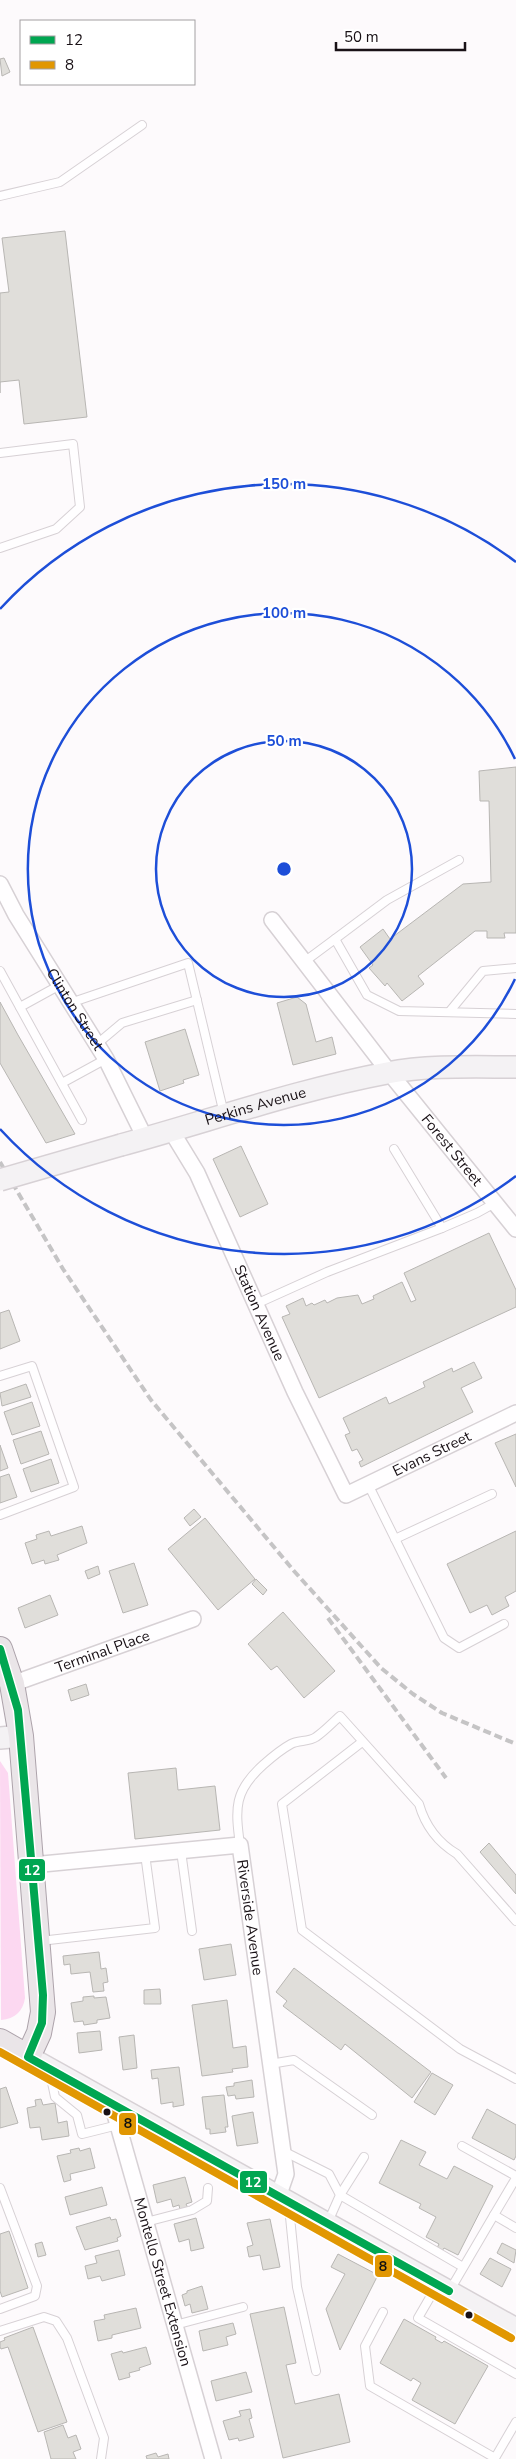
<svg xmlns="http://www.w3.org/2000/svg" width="516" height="2459" viewBox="0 0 516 2459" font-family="'Nunito Sans',sans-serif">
	<rect width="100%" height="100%" fill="#fdfafc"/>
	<path fill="#fcd8f1" d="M0,1761L8,1773L25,1998C23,2011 15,2019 1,2020Z"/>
	<g fill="#e0deda" stroke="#b8b6b3">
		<polygon points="4,58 10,72 2,76 0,59"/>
		<polygon points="65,231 87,417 24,424 19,380 0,382 0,393 0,293 9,292 2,238"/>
		<polygon points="516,767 516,933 504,933 505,938 487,938 487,931 475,931 418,976 424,984 402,1001 387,983 385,986 369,968 373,965 360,947 383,929 390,939 463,884 491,882 489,801 480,801 479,771"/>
		<polygon points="297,997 306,1004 316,1042 332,1037 336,1054 293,1065 277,1003"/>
		<polygon points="0,1002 18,1035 75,1134 46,1143 0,1063"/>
		<polygon points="185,1029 199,1075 183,1080 184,1083 160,1091 145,1042"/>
		<polygon points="241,1146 268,1204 240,1217 213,1159"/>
		<polygon points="489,1233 516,1290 516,1307 319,1398 282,1317 290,1314 286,1306 303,1298 306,1306 312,1303 314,1305 325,1300 327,1303 337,1298 358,1295 362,1304 374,1299 373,1296 402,1282 411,1302 416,1300 404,1273"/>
		<polygon points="9,1310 20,1341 0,1349 0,1313"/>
		<polygon points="474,1362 482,1378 461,1388 473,1412 361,1467 359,1462 363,1460 357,1449 352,1451 345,1435 350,1433 343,1418 386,1397 389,1404 425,1387 423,1382 452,1368 453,1372"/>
		<polygon points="26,1384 31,1397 2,1406 0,1393"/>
		<polygon points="32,1402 40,1426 12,1435 4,1412"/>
		<polygon points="41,1431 49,1454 21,1464 13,1440"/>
		<polygon points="516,1434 516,1487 495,1443"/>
		<polygon points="0,1445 8,1468 0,1471"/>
		<polygon points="51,1459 59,1483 31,1492 23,1469"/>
		<polygon points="9,1474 17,1497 0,1503 0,1477"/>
		<polygon points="194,1509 201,1517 190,1526 184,1518"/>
		<polygon points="205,1518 255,1579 218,1610 168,1549"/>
		<polygon points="82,1526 87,1543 57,1555 59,1560 45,1564 44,1560 32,1564 25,1543 37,1539 36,1535 49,1531 51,1536"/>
		<polygon points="516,1531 516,1591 505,1597 509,1606 492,1615 487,1605 470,1613 447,1564"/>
		<polygon points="134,1563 148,1605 123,1613 109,1571"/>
		<polygon points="98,1566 100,1574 88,1579 85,1571"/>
		<polygon points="256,1579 267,1590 263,1595 252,1584"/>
		<polygon points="50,1595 58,1615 25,1628 18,1608"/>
		<polygon points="283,1612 335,1671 304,1698 277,1666 271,1670 248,1644"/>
		<polygon points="86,1684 89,1695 71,1701 68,1690"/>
		<polygon points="176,1768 178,1790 215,1786 220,1830 135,1839 128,1773"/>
		<polygon points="489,1843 516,1875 516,1894 480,1852"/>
		<polygon points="231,1944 236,1975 204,1980 199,1949"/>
		<polygon points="99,1952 101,1969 106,1968 108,1982 103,1983 104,1991 93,1992 90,1972 71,1974 70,1964 64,1965 63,1956"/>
		<polygon points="294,1968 431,2072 412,2098 345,2044 341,2050 283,2006 287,2001 276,1992"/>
		<polygon points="160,1989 161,2004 144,2004 144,1990"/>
		<polygon points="94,1996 94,1998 106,1997 110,2018 97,2020 97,2023 84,2025 83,2021 74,2022 71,2003 83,2001 83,1997"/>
		<polygon points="227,2000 233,2048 246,2046 248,2067 232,2069 233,2072 202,2076 192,2005"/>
		<polygon points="100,2031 102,2050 79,2053 77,2033"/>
		<polygon points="134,2035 137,2068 123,2070 119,2037"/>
		<polygon points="179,2067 184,2105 173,2107 173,2102 161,2104 158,2078 152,2079 151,2070"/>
		<polygon points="432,2073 453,2085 435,2115 414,2102"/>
		<polygon points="252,2080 254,2097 236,2099 235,2095 228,2096 226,2087 234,2086 234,2083"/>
		<polygon points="6,2087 18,2123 0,2128 0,2089"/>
		<polygon points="224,2095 228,2127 225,2127 226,2132 210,2134 210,2129 206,2129 202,2097"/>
		<polygon points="41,2099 43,2105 55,2103 58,2123 67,2121 69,2136 42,2140 40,2127 30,2128 27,2108 36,2106 35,2100"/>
		<polygon points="487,2109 516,2125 516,2156 514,2160 472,2138"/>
		<polygon points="253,2112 258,2143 237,2146 232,2116"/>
		<polygon points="401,2140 426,2152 419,2165 447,2179 454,2166 493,2186 458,2255 444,2248 442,2251 437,2248 439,2244 426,2237 436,2217 419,2208 421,2204 379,2183"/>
		<polygon points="79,2148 80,2151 90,2148 95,2168 70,2174 71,2180 64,2182 57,2156 71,2153 70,2150"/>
		<polygon points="185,2177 192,2202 186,2204 188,2208 180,2210 179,2205 173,2207 171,2199 157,2203 153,2185"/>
		<polygon points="102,2187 107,2205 70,2215 65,2197"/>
		<polygon points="110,2217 111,2220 116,2219 121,2236 117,2238 118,2241 85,2250 76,2227"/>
		<polygon points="196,2218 204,2248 191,2251 189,2239 179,2242 174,2224"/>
		<polygon points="270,2219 280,2267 263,2270 260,2255 249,2257 247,2247 253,2245 247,2223"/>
		<polygon points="9,2231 28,2288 2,2297 0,2291 0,2234"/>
		<polygon points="42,2242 46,2255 38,2257 35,2244"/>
		<polygon points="502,2243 516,2250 514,2263 497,2253"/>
		<polygon points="119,2250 125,2275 102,2281 100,2276 88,2279 85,2266 97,2263 95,2256"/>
		<polygon points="338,2254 378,2275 340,2350 326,2309 345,2274 331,2267"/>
		<polygon points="490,2258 511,2269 502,2287 480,2274"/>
		<polygon points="202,2286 208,2309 192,2313 190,2304 185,2306 182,2295 187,2293 187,2291"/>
		<polygon points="284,2307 296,2363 286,2365 295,2404 339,2394 350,2442 283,2458 250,2314"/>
		<polygon points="136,2308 141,2328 112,2335 112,2338 98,2341 94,2321 105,2319 104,2315"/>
		<polygon points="404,2319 436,2337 435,2339 442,2343 444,2341 488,2366 455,2424 412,2400 421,2383 413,2378 411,2381 380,2363"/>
		<polygon points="233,2323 236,2334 226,2337 228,2345 203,2351 199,2331"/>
		<polygon points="33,2327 67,2422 38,2432 8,2347 1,2349 0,2347 0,2342 5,2340 4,2338"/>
		<polygon points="146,2347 151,2364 139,2368 140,2370 129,2373 130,2377 119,2380 111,2354 122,2351 123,2353"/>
		<polygon points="246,2372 252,2392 216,2401 211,2381"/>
		<polygon points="250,2409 252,2418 249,2419 254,2437 239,2441 238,2438 229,2440 223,2421 241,2416 239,2411"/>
		<polygon points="63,2425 68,2438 76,2435 81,2449 73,2452 76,2459 51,2459 44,2432"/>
		<polygon points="156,2453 158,2457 168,2454 169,2459 147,2459 146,2456"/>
	</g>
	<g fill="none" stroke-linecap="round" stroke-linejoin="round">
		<g stroke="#d7d1d5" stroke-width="10">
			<g id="lane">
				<polyline points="0,196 60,182 142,125"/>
				<polyline points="0,453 73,444 80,507 56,529 0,548"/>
				<polyline points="335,939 387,900 459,860"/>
				<polyline points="304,962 335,939 367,995 399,1011 516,1014"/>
				<polyline points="0,971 82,1120"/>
				<polyline points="70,1003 188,963 224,1114"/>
				<polyline points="20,1007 60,985"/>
				<polyline points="450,1011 483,971 516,968"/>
				<polyline points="97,1044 122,1023 197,1000"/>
				<polyline points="62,1083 106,1059"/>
				<polyline points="442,1228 477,1213 495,1203"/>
				<polyline points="256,1304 327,1272 442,1228 394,1149"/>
				<polyline points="0,1376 32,1366 74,1487 0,1515"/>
				<polyline points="368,1484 444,1638 459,1648 504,1624"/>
				<polyline points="395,1539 492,1494"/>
				<polyline points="362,1742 282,1804 302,1930 460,2049 516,2079"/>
				<path d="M240,1845C235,1808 234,1791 263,1765C272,1757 280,1750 291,1744C298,1740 309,1742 316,1737C325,1731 332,1723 340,1716L419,1804C425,1825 437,1842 457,1854L516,1921"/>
				<polyline points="181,1851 192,1931"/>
				<polyline points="40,1941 155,1928 145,1854"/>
				<polyline points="270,2064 294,2060 372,2115"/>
				<polyline points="50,2073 55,2097 77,2115 82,2134 118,2125"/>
				<polyline points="462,2146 516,2176"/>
				<polyline points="283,2151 329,2174 340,2195 328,2222"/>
				<polyline points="364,2157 340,2195 463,2267"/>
				<polyline points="0,2188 37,2286 35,2296 0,2309"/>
				<polyline points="289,2207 297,2287 316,2371"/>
				<polyline points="494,2215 516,2178"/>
				<polyline points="146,2222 192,2210 207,2201 208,2188"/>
				<polyline points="436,2287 418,2318 516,2374"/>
				<polyline points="450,2290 494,2215 516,2228"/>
				<polyline points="383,2312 365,2346 370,2386 495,2458 516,2422"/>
				<polyline points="175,2325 243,2307"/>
				<polyline points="0,2331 44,2317 56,2321 67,2338 104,2438 101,2459"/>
			</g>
		</g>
		<g stroke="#d7d1d5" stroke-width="18">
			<g id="street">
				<path id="s1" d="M0,884L16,915L106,1059L145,1138"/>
				<path id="s2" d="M272,920L389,1072L516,1229"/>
				<path id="s3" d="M172,1132L197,1173L295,1392L346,1495L516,1413"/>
				<path id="s4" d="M12,1684L193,1619"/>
				<path id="s5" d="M32,1865L240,1845L286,2174L278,2197"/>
				<path id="s6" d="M112,2104L213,2459"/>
			</g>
		</g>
		<g stroke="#d7d1d5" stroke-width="24">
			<g id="secondary">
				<path id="s7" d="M121,1145C209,1121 297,1090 387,1073C429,1065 474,1067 516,1067"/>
				<polyline points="0,1738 21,1736"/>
				<polyline points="28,2057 516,2329"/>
			</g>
		</g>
		<g stroke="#ada3ab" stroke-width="26">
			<polyline id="primary" points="0,1649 12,1684 21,1736 43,2012 39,2033 28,2057 0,2041"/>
		</g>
		<use href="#lane" stroke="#fffeff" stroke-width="8"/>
		<use href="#street" stroke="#fffeff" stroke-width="15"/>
		<use href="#secondary" stroke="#f4f2f4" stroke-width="21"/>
		<use href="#primary" stroke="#eae5e8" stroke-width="24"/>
		<g stroke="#c5c4c5" stroke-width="4" stroke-dasharray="8 4" stroke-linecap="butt">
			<polyline points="0,1162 63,1269 151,1400 294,1571 381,1668 413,1694 442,1713 516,1744"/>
			<polyline points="328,1618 446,1778"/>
		</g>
		<g stroke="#d7d1d5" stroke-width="24" stroke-linecap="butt">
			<polyline id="secondary-bridge" points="0,1180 121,1145"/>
		</g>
		<use href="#secondary-bridge" stroke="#f4f2f4" stroke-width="21"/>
		<g stroke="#fff" stroke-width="11">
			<polyline id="bus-1" points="0,1649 18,1710 43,1995 42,2023 28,2057 449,2291"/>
		</g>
		<g stroke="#fff" stroke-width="11">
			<polyline id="bus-2" points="0,2052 511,2338"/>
		</g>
		<use href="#bus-1" stroke="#00a651" stroke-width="8"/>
		<use href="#bus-2" stroke="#e19702" stroke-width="8"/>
	</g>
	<g fill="none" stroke="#1d4ed8" stroke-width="2.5">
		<circle cx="284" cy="869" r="128"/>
		<path d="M515 979A256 256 0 1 1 515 759"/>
		<path d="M516 1176A385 385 0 0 1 0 1129M0 609A385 385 0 0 1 516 562"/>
	</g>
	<g fill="#191116" stroke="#fff" stroke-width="2">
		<circle cx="107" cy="2112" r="4.5"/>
		<circle cx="469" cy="2315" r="4.5"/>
	</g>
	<g text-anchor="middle" stroke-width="4.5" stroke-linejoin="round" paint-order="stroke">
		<g font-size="15" fill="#191116" stroke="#fff">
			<text dy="5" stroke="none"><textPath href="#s1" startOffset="146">Clinton Street</textPath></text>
			<text dy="5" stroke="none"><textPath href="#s7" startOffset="140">Perkins Avenue</textPath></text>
			<text dy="5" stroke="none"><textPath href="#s2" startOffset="292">Forest Street</textPath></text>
			<text dy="5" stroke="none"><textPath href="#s3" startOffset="201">Station Avenue</textPath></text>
			<text dy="5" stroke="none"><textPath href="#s3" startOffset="498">Evans Street</textPath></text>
			<text dy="5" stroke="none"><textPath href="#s4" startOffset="96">Terminal Place</textPath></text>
			<text dy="5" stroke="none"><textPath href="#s5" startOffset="282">Riverside Avenue</textPath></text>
			<text dy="5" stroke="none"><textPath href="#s6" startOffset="185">Montello Street Extension</textPath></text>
		</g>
	</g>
	<circle cx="284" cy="869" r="8" fill="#1d4ed8" stroke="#fff" stroke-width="2.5"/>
	<g font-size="15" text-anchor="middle" font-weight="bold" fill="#1d4ed8" stroke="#fff" stroke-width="4.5" stroke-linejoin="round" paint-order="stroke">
		<text x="284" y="489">150 m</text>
		<text x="284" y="618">100 m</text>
		<text x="284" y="746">50 m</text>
	</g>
	<g stroke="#fff" stroke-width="2">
		<rect x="18" y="1858" width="28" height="24" rx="5" fill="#00a651"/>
		<rect x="118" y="2112" width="19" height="24" rx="5" fill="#e19702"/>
		<rect x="239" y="2170" width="29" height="24" rx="5" fill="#00a651"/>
		<rect x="374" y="2254" width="19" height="24" rx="5" fill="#e19702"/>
	</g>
	<g font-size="14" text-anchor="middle" font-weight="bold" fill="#fff">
		<text x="32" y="1875">12</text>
		<text x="253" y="2187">12</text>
	</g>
	<g font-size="14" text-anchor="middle" font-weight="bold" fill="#111">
		<text x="128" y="2128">8</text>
		<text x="383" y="2271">8</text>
	</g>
	<rect x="20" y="20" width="175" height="65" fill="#ffffff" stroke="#a3a0a2"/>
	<rect x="30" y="36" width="25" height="8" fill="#00a651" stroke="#a3a0a2"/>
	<text x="65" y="45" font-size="15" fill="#191116">12</text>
	<rect x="30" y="61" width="25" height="8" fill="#e19702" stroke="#a3a0a2"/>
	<text x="65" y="70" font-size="15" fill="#191116">8</text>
	<path d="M336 42v8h129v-8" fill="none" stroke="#191116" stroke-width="2.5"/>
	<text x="344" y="42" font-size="15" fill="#191116" stroke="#ffffff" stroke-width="4" paint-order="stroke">50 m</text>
</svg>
